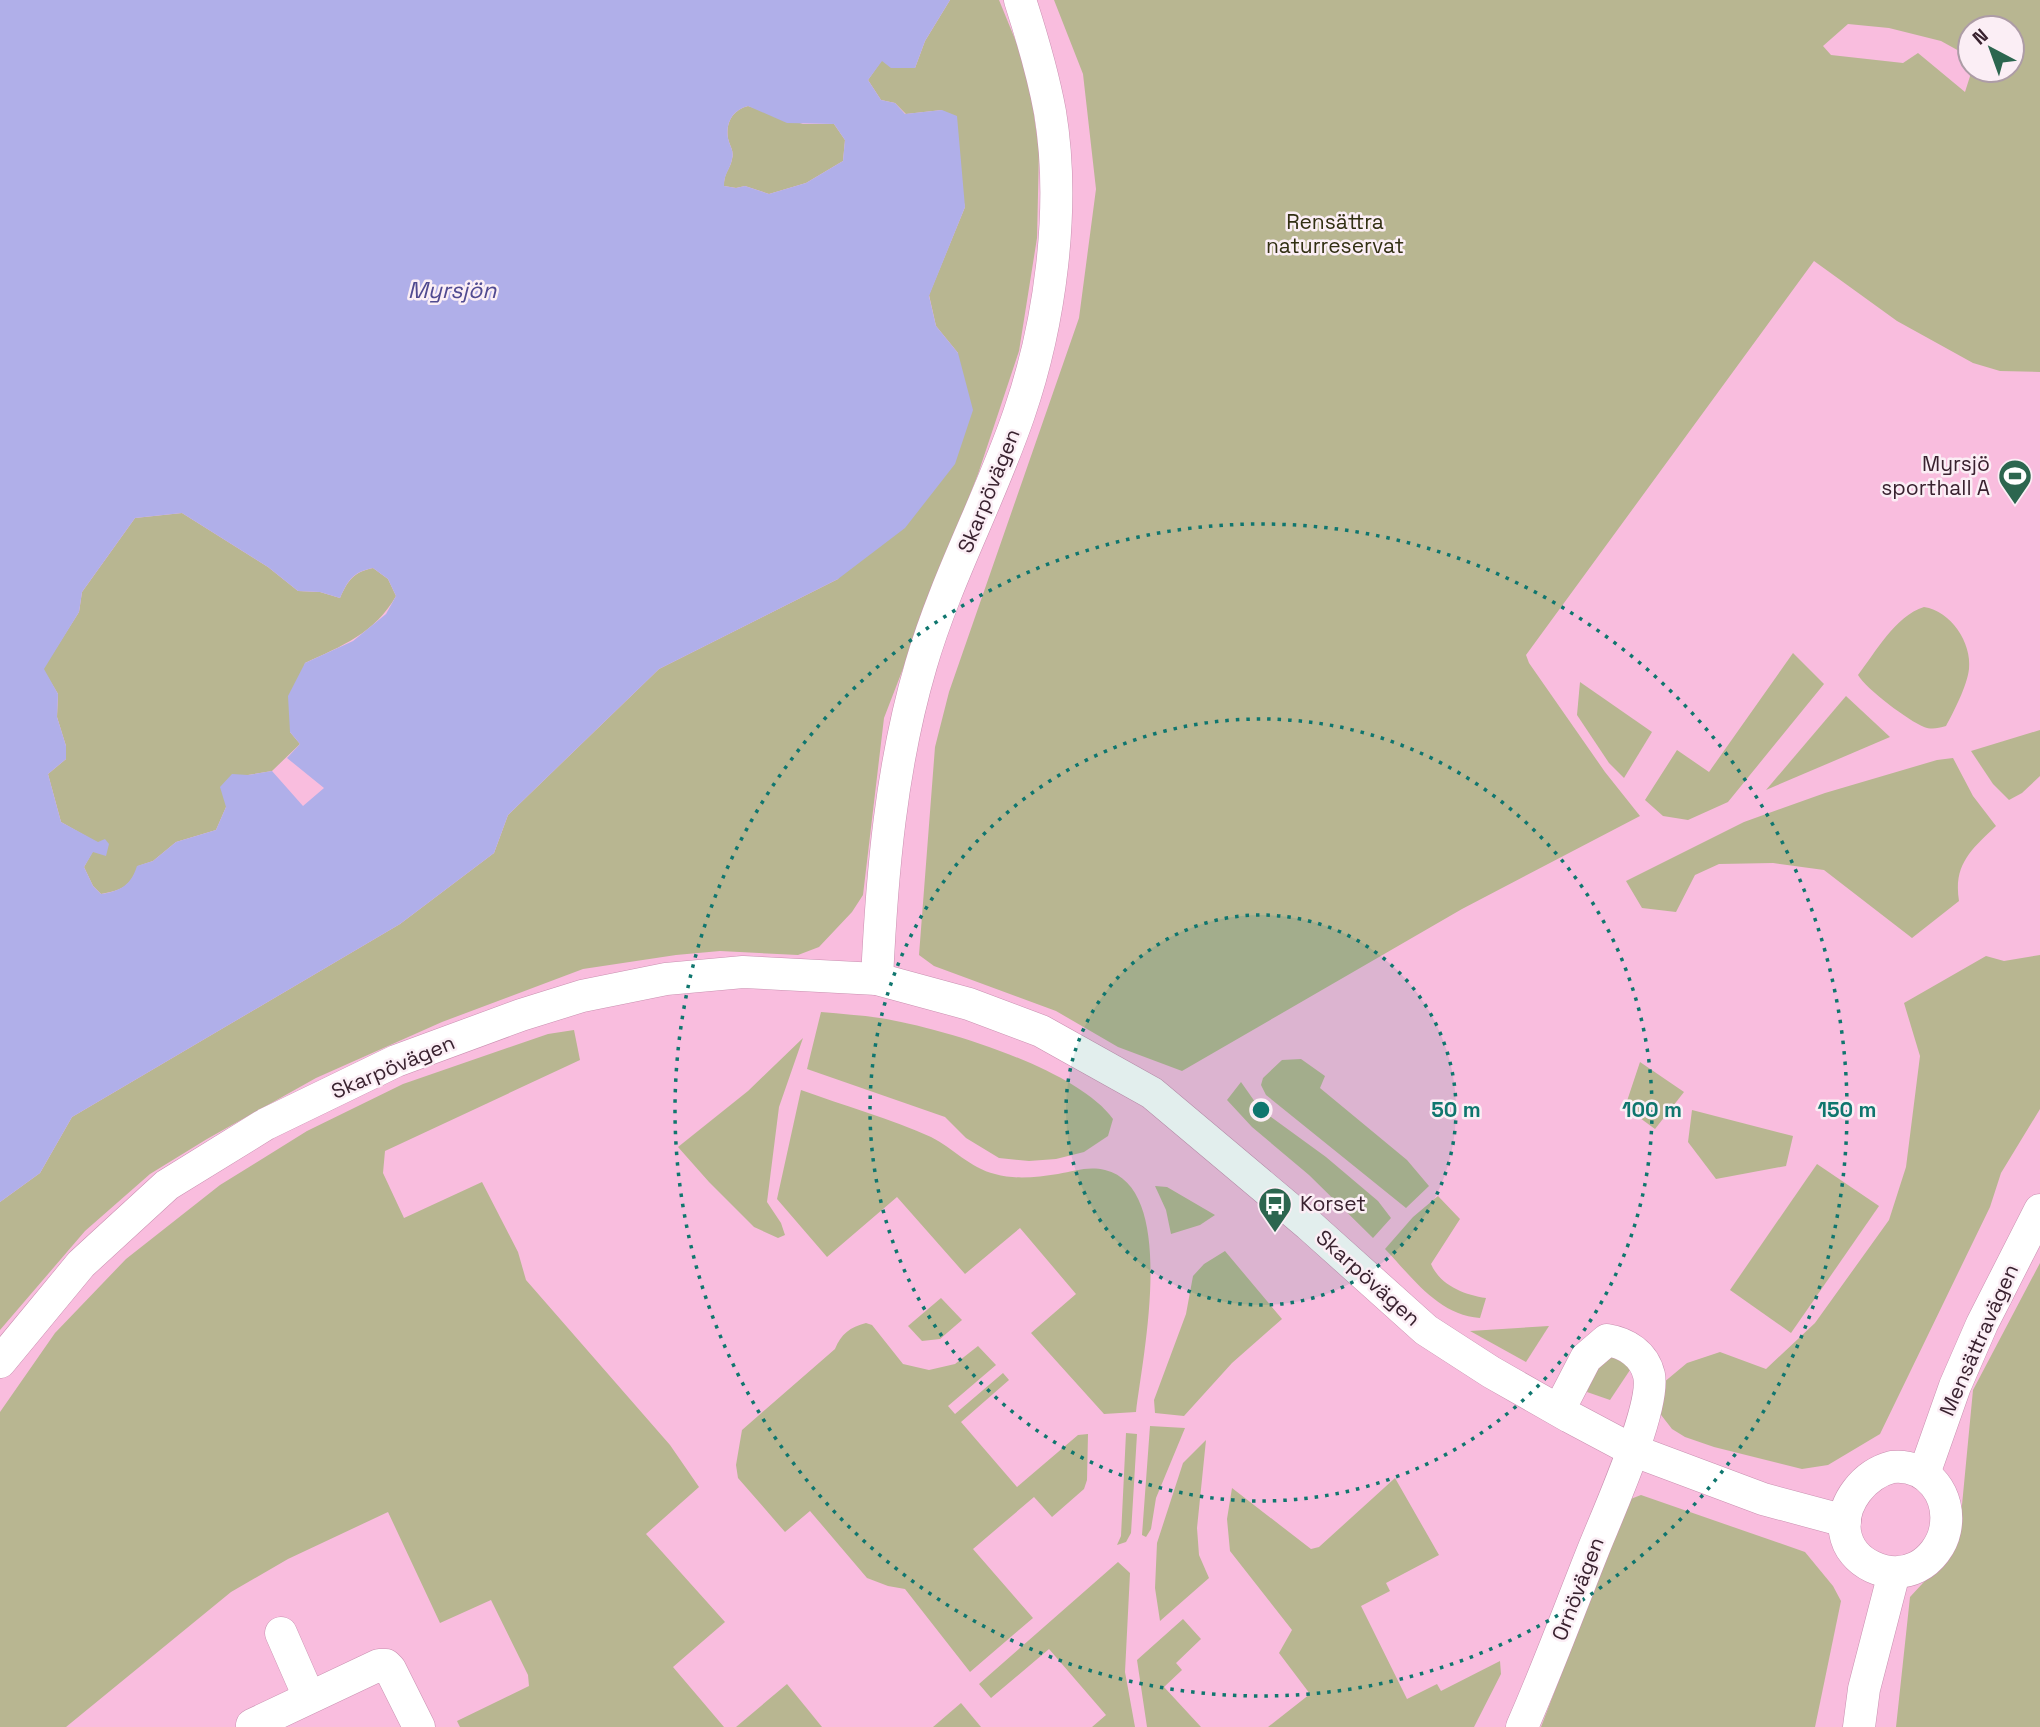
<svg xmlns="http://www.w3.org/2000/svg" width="2040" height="1727" viewBox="0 0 2040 1727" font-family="'Space Grotesk',sans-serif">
	<rect width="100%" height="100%" fill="#f9bdde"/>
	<g fill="#b8b691" fill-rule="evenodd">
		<polygon points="950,0 999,0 1028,71 1039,151 1037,238 1019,351 978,474 884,718 863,895 852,912 819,947 798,955 720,951 676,955 583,969 442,1022 316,1078 207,1139 150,1174 85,1231 0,1330 0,1202 40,1173 72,1117 400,924 494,853 508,815 659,669 838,579 958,353 936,326 929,295 965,207 942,110 906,114 895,103 881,100 868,80 882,60 915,68 925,41"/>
		<path d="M1054,0H2040V372L2000,371L1973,363L1897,321L1814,261L1526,655L1529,663L1605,772L1640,816L1462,909L1182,1071L1118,1047L1056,1011L934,966L919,955L935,747L949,692L1079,318L1096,189L1083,74ZM1848,24L1889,28L1941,41L1970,57V28H2012V70H1972L1965,92L1918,53L1903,63L1831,55L1823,46Z"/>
		<path d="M748,106L803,124H834L845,140L843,161L806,183L769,194L745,186L736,188L724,186C724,172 730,170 732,159C734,152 731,148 729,142C724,126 731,110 748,106Z"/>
		<path d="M182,513L268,567L298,591L320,592L340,598C348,580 354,572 373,568L388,579L396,596C375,633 342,646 305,663L290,732L300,744L272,771L248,775L226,807L216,830L176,842L153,861L138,866C130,887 122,890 101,894L93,886L84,867L93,851L106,840L98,843L61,822L48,774L66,759V746L57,717L58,694L43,669L79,612L82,592L135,518Z"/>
		<path d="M1924,607C1951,611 1972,643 1969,669C1967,686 1954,711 1946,726C1938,728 1932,730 1924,727C1909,721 1866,689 1858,675C1876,652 1895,616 1924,607Z"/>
		<polygon points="1793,653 1824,684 1728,802 1688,820 1663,816 1645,800 1677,750 1709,772"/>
		<polygon points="1580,682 1652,732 1624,778 1609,763 1577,715"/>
		<polygon points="1846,696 1890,737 1766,790"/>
		<polygon points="2040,730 2040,776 2022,793 2009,800 1993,784 1971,751"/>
		<path d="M1953,758L1973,796L1996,826C1972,849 1953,864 1959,901L1912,938L1824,870L1773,863L1719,864L1695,875L1676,912L1642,908L1626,881L1744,822L1825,793L1937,760Z"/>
		<polygon points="2040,955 2040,1109 2001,1173 1990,1207 1880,1434 1828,1465 1802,1469 1714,1447 1685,1437 1672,1429 1658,1411 1663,1383 1687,1363 1720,1352 1766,1369 1815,1323 1889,1220 1906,1167 1920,1056 1904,1003 1986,956 2004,961"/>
		<path d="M821,1012C841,1014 861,1015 880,1018C942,1028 1076,1068 1113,1119L1108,1136L1084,1152L1056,1159L1029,1161L999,1158L966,1138L945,1117L807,1069Z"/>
		<polygon points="574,1030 580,1060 385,1151 383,1173 404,1218 482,1182 518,1252 526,1280 670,1445 699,1487 646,1534 725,1622 673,1667 724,1727 460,1727 457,1721 529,1686 528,1675 491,1600 440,1623 388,1512 288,1559 231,1592 66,1727 0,1727 0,1412 55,1333 126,1259 220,1185 307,1131 403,1084 548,1034"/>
		<polygon points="803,1038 779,1107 767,1202 781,1223 785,1235 778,1238 754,1227 709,1182 678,1147 748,1091"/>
		<polygon points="1301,1059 1325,1076 1320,1088 1407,1160 1429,1186 1406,1208 1266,1095 1261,1085 1263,1078 1282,1060"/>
		<polygon points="1640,1062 1684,1092 1655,1129 1625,1107"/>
		<polygon points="1241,1082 1260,1109 1326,1157 1378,1201 1391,1218 1373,1238 1309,1175 1252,1127 1227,1100"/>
		<path d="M801,1090C842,1105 892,1119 931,1137C953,1148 970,1168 995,1174C1016,1180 1037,1177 1058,1174C1075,1171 1088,1166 1105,1170C1179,1188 1142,1359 1136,1412L1104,1414L1031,1333L1076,1294L1020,1228L965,1274L897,1197L827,1257L777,1199Z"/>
		<polygon points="1692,1110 1793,1136 1786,1166 1716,1179 1688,1142"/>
		<polygon points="1817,1164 1879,1206 1791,1333 1730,1290"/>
		<polygon points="1155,1186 1167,1187 1215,1215 1200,1225 1171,1234 1166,1210"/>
		<path d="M1438,1196L1460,1219L1431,1264C1440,1285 1464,1295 1486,1298L1480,1318C1438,1315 1412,1277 1385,1249L1413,1217Z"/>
		<polygon points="1225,1251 1282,1319 1232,1363 1184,1416 1155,1413 1154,1400 1186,1314 1193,1276 1204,1264"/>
		<polygon points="2040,1263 2040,1727 1896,1727 1910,1597 1946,1558 1962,1505 1973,1390"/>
		<polygon points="941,1298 962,1320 940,1339 922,1341 908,1326"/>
		<path d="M866,1323L872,1325L903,1364L929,1370L955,1364L978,1346L996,1365L948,1406L955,1414L1003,1373L1009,1380L961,1422L1017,1487L1078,1435L1088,1434L1087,1480L1084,1489L1052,1517L1034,1497L973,1549L1033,1618L970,1672L905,1589L888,1586L867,1578L810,1511L785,1532L738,1478L736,1465L742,1430L835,1349C841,1334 850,1327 866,1323Z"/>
		<polygon points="1549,1326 1526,1362 1470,1331"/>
		<polygon points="1614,1356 1624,1362 1630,1370 1610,1400 1587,1392 1591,1379 1606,1357"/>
		<polygon points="1150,1426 1185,1428 1156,1498 1151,1529 1146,1537 1142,1535"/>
		<polygon points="1126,1433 1137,1434 1131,1533 1126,1542 1117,1545 1121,1536"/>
		<polygon points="1206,1440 1197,1528 1199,1555 1209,1578 1160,1621 1155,1588 1157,1543 1183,1463"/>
		<polygon points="1395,1478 1439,1555 1386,1583 1390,1591 1361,1606 1407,1699 1437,1684 1441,1691 1500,1661 1501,1674 1474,1727 1268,1727 1310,1694 1279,1653 1292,1630 1230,1551 1227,1519 1232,1488 1311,1549 1319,1547"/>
		<polygon points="1641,1495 1805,1552 1833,1586 1841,1601 1815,1727 1541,1727 1628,1500"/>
		<polygon points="1118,1562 1130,1573 1125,1672 1135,1727 1092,1727 1106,1715 1049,1649 991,1698 979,1684"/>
		<polygon points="1183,1619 1201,1639 1176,1663 1182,1670 1164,1687 1201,1727 1147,1727 1137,1660"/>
		<polygon points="787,1684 822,1727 736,1727"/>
		<polygon points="961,1703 981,1727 933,1727"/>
	</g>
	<path fill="#b0afe9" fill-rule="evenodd" d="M0,0H950L925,41L915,68H891L882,61L868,80L881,100L895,103L905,114L942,110L957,116L965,207L929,296L936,326L958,353L973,410L955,464L905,528L838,579L659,669L508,815L494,853L400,924L72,1117L40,1173L0,1202ZM748,106L787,123L834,124L845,140L843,161L806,183L769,194L745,186L736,188L724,186C724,173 730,170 732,159C734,152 731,148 729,142C724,126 731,110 748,106ZM182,513L268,567L298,591L320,592L340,598C348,580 353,572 373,568L388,579L396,596L386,614L353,641L305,663L288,696L290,732L300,744L287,758L324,788L303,806L272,771L248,775L232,774L220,787L226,807L216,830L176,842L153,861L137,866C131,885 121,891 101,894L93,886L84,867L93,852L106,856L109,844L105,839L98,842L61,822L48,774L66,759V746L57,717L58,694L44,669L79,612L82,592L135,518Z"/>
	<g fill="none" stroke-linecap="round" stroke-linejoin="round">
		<g stroke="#c990b0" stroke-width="33">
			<g id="minor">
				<path d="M877,979C882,873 891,767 921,665C946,579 990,499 1019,414C1050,324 1066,208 1050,112C1043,74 1032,37 1020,0"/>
				<polyline points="0,1362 81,1264 167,1185 266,1124 396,1061 521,1015 582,996 666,979 743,972 877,979 969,1004 1041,1031 1152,1093 1309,1225 1426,1330 1491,1372 1570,1417 1632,1450 1763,1499 1845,1521"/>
				<path d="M1892,1467C1928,1463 1952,1496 1945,1530C1942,1545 1931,1560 1917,1567C1889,1581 1850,1564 1845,1532C1841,1502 1865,1474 1892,1467Z"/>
				<polyline points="1924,1474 1955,1386 1982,1324 2040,1210"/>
				<polyline points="281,1633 309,1697"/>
				<polyline points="253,1727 252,1725 379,1665 386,1665 390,1669 419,1727"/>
				<path d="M1522,1727C1548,1668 1570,1608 1594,1548C1608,1513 1656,1407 1649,1375C1644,1354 1626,1343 1607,1340L1586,1358L1559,1410"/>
				<polyline points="1859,1727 1864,1689 1894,1573"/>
			</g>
		</g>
		<use href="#minor" stroke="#fff" stroke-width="32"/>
	</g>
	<circle cx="1261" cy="1110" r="195" fill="#0f766e" fill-opacity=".12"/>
	<g fill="none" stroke="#0f766e" stroke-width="3.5" stroke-dasharray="3.5 7">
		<circle cx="1261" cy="1110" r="195"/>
		<circle cx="1261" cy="1110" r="391"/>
		<circle cx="1261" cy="1110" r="586"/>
	</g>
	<defs>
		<g id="stadium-pin" transform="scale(1.75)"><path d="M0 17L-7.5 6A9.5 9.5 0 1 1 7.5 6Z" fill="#2c664f" stroke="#fbeef5"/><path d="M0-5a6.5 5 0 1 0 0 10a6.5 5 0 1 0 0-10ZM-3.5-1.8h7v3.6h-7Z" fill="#fff"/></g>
		<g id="bus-pin" transform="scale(1.75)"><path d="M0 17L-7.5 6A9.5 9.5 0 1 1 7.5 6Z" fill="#2c664f" stroke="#fbeef5"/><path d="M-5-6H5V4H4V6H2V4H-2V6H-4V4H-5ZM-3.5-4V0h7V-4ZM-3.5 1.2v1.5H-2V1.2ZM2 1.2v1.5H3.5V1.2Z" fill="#fff"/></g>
	</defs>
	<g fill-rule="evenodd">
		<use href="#stadium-pin" x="2015" y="476"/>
		<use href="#bus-pin" x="1275" y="1204"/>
	</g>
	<g text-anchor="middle" stroke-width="5" stroke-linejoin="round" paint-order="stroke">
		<g font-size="21" fill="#312f12" stroke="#fbeef5">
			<text x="1335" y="229">Rensättra<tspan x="1335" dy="24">naturreservat</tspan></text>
		</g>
		<g font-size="21" fill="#39222f" stroke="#fbeef5" text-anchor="end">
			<text x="1990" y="471">Myrsjö<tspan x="1990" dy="24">sporthall A</tspan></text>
			<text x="1300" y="1211" text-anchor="start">Korset</text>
		</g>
		<g font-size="21" fill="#39222f" stroke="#fbeef5">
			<text transform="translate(989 491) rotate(-68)" y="7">Skarpövägen</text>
			<text transform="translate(393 1067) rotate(-23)" y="7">Skarpövägen</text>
			<text transform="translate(1368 1278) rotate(42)" y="7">Skarpövägen</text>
			<text transform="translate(1979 1340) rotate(-66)" y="7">Mensättravägen</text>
			<text transform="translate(1578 1589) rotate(-69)" y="7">Ornövägen</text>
		</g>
		<g font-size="23" font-style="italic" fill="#504a90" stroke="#fbeef5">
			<text x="452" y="298">Myrsjön</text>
		</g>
	</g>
	<circle cx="1261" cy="1110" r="10" fill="#0f766e" stroke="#fbeef5" stroke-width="3.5"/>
	<g font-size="21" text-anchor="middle" font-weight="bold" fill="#0f766e" stroke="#fbeef5" stroke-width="5" stroke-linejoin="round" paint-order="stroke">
		<text x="1456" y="1117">50 m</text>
		<text x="1652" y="1117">100 m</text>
		<text x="1847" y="1117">150 m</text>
	</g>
	<g transform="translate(1991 49) rotate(319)"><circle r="33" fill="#fbeef5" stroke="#ad9ca6" stroke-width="2"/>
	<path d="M0-5L12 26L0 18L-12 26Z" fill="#2c664f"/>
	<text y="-10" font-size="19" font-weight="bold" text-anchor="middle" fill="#39222f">N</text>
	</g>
</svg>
